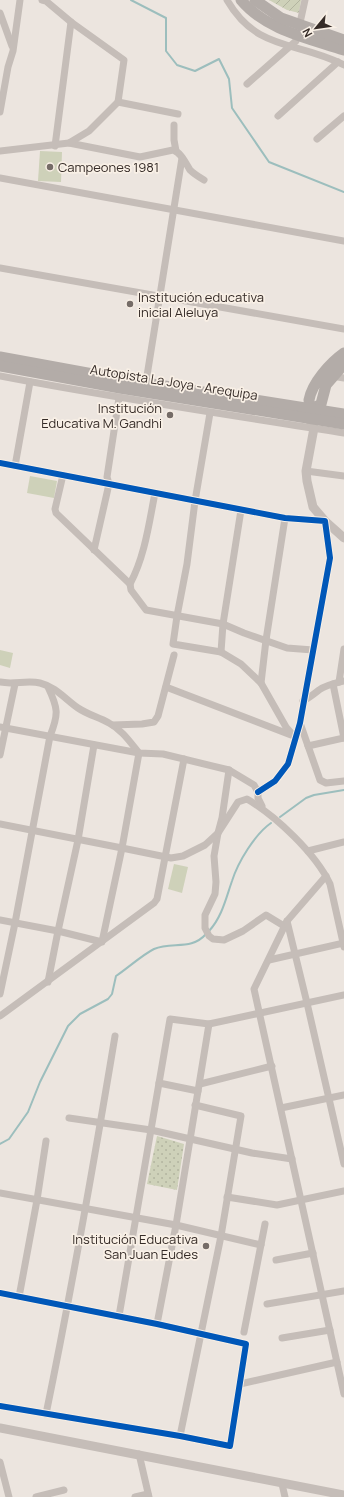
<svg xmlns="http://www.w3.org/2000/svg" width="344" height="1497" viewBox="0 0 344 1497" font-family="Manrope,sans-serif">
	<defs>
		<pattern id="grass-dots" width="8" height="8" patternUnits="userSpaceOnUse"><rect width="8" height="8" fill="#ced1b9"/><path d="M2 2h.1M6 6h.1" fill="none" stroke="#b2b49f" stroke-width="1.8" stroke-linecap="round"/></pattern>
		<pattern id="garden-furrows" width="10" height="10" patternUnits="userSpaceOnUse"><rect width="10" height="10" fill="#ced1b9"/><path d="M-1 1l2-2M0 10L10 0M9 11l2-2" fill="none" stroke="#b2b49f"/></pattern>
	</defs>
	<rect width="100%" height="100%" fill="#ece5df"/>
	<polygon fill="url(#grass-dots)" points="157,1136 184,1144 177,1190 147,1184"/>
	<polygon fill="url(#garden-furrows)" points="269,0 301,0 299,13 287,10"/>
	<g fill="#ced1b9">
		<polygon points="40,151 62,152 61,182 38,181"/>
		<polygon points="30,476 57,481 54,498 27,493"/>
		<polygon points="0,650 13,653 10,668 0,665"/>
		<polygon points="174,864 188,867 182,893 168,889"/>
	</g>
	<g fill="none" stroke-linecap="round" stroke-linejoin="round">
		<g stroke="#9cbebd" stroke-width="2">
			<polyline points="131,0 166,18 166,51 177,65 195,71 219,59 229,79 232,108 269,162 344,192"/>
			<polyline points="280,817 306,798 314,795 344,790"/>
			<path d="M209,931C222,917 226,898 232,881C238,862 255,834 271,823"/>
			<path d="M0,1144L9,1139L28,1112L40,1082L68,1026L80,1014L108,999L112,994L116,976C128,968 142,955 154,949C172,941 191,951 206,934"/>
		</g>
		<g stroke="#c5bdb8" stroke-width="7">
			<path d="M227,0C257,52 298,41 344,65"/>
			<polyline points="0,13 12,46"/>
			<polyline points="247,84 296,41 305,0"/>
			<polyline points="118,102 178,114"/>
			<polyline points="0,112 8,67 13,51 20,0"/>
			<polyline points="278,116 338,62"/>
			<polyline points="174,125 174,140 176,151"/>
			<polyline points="317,139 344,116"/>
			<path d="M69,143L140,157L173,150C181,152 186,164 190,170C194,174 199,177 204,180"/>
			<polyline points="55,146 71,22"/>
			<polyline points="0,151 69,143 89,131 118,102 124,60 71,22 46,1 42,0"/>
			<polyline points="0,178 344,241"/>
			<polyline points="0,268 344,329"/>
			<path d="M0,376C114,398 229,415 344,433"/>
			<polyline points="332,376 344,378"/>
			<polyline points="146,382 182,158"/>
			<polyline points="210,413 195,501 187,564 177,616 173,644 221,652 241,664 261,683 286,727 295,737"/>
			<polyline points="0,463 285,518 325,521 330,558 300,723 288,764 275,781 258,792"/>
			<polyline points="15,466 30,382"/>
			<polyline points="306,471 344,476"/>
			<polyline points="63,475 55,509 56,513 130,584 131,590 146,610 223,624 244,633 287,648 313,650"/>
			<polyline points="94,550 109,484 107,477 119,398"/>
			<path d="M130,584C145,556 149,523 155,493"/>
			<polyline points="221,652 223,624 241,510"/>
			<path d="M0,682C13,685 27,680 40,683C56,687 65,699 78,708C88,715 99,717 109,723C122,730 130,742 139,753L122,848L102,942L58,931L0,920"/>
			<polyline points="339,682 344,649"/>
			<polyline points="261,683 266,640 285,518"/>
			<polyline points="333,684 344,738"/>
			<polyline points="166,687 291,735"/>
			<path d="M303,701C309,698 314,694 319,690C326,685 336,683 344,681"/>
			<polyline points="300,723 320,780 326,783 344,781"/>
			<polyline points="113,725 142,724 154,722 158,716 174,655"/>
			<polyline points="0,727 139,753 163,754 229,770 254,785 258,792 258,798 262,806"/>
			<polyline points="308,746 344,738"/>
			<polyline points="0,755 15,684"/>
			<polyline points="229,770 222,818 218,833 214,856 216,882 215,894 205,915 205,928 209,936 213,939 224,940 243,931 266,915 284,926"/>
			<path d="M0,824L122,848L171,858L183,856L205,845L218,833L238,802L247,799C276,816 316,854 330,884L344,947"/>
			<polyline points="308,851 344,842"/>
			<polyline points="326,876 287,921 254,989 344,1394"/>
			<polyline points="287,921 307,1003 344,1164"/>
			<polyline points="269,960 344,943"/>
			<polyline points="48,982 58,931 78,840 94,745"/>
			<path d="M0,994L15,923L50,736C59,714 58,708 48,687"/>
			<polyline points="0,1016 154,903 157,899 184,759"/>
			<polyline points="159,1083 198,1091"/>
			<polyline points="200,1084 272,1066"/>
			<polyline points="281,1108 344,1095"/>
			<polyline points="69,1118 151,1130 252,1153 292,1159"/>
			<polyline points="0,1193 176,1225 261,1245"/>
			<polyline points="227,1197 277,1205 344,1191"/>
			<polyline points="276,1260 313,1253"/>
			<polyline points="0,1293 157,1324 246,1344 230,1446 180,1436 0,1406"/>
			<polyline points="19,1297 37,1200 46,1141"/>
			<polyline points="267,1304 344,1291"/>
			<polyline points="119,1316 170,1019 209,1024 344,995"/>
			<polyline points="157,1324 176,1225 209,1024"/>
			<polyline points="244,1332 265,1224"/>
			<polyline points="282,1338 330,1330"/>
			<polyline points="240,1384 337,1362"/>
			<path d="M46,1414C72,1288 94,1162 115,1036"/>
			<polyline points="180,1436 221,1236 241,1116 195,1105"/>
			<polyline points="139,1454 149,1497"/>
			<polyline points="0,1462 9,1497"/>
			<polyline points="282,1484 285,1497"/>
			<polyline points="36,1497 64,1490"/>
			<polyline points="135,1497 148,1494"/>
		</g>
		<g stroke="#c5bdb8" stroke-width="9">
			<polyline points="309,419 314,428 306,471 307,481 313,507 325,521 344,538"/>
			<polyline points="0,1428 344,1495"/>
		</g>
		<g stroke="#b3aca8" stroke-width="11">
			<path d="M241,0C266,30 308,38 344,50"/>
			<polyline points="255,0 281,18 344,40"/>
			<path d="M344,353C330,363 312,383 309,400C309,403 310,407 311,410L321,404L326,385L344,364"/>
			<polyline points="0,357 120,379 344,414"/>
			<polyline points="0,366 120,388 344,424"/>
		</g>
		<g stroke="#f9f0e6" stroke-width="8">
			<g id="cycleway">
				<polyline points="0,463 285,518 325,521 330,558 300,723 288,764 275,781 258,792"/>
				<polyline points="0,1293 157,1324 246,1344 230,1446 180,1436 0,1406"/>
			</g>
		</g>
		<use href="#cycleway" stroke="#0057b8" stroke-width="6"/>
	</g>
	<g fill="#756c67" stroke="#f9f0e6" stroke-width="1.5">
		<circle cx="50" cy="167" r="4"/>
		<circle cx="130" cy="304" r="4"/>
		<circle cx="170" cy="415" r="4"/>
		<circle cx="206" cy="1246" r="4"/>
	</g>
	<g text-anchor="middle" stroke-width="3.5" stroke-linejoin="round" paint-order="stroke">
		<g font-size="13" fill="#352b27" stroke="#f9f0e6" text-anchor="start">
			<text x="58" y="172">Campeones 1981</text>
			<text x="138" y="302">Institución educativa<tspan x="138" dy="15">inicial Aleluya</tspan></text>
			<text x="162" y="413" text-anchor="end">Institución<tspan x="162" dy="15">Educativa M. Gandhi</tspan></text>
			<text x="198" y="1244" text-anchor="end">Institución Educativa<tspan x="198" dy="15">San Juan Eudes</tspan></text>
		</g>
		<g font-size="13" fill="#352b27" stroke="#f9f0e6">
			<text transform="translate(174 382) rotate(9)" y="5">Autopista La Joya - Arequipa</text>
		</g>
	</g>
	<g transform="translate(316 28) rotate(241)" stroke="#f9f0e6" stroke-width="3" paint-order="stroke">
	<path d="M0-3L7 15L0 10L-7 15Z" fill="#352b27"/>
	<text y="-6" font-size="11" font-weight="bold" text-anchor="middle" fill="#352b27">N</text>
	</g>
</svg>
